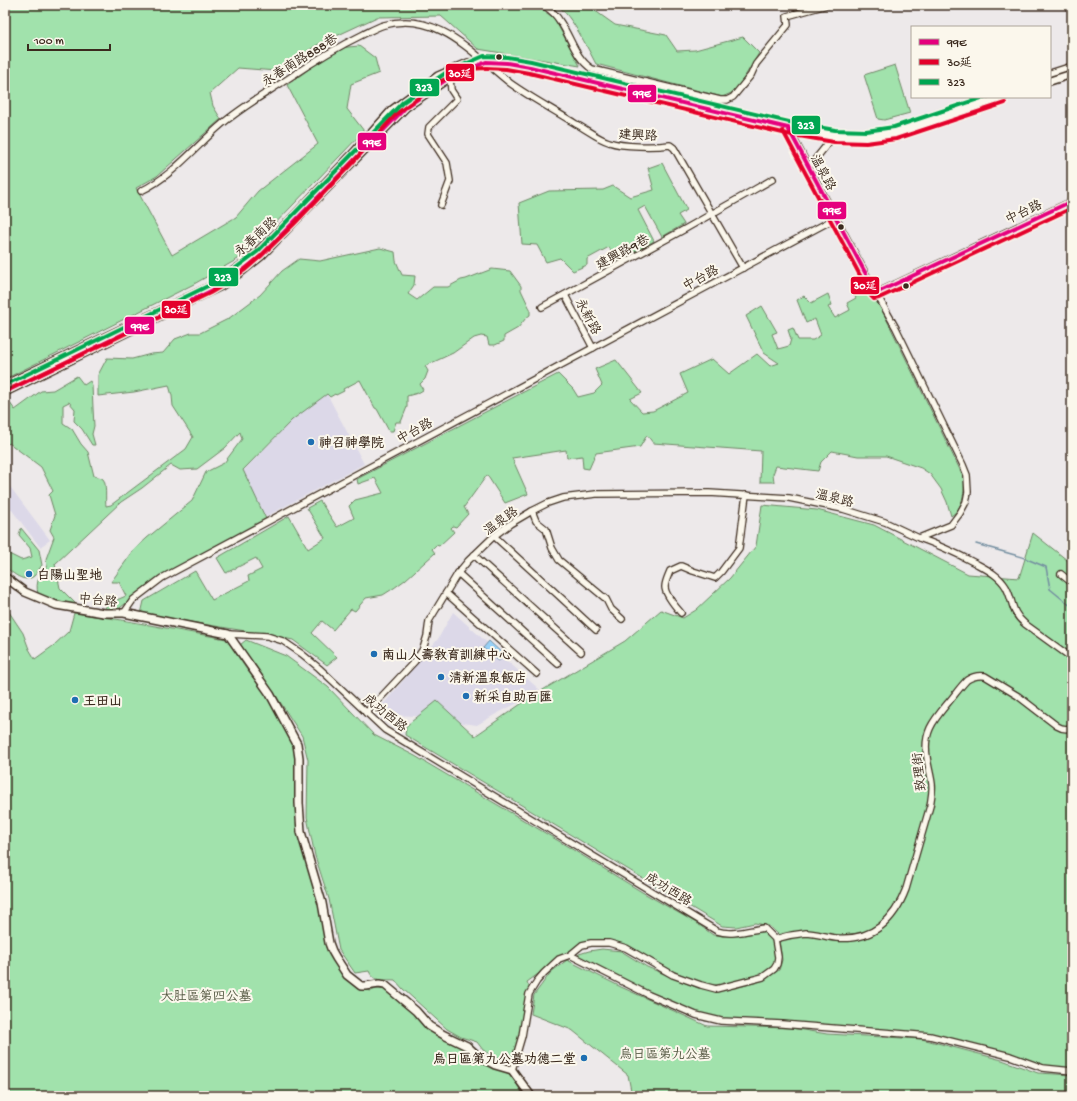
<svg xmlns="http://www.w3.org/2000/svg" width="1077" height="1101" viewBox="0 0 1077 1101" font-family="'Gochi Hand','LXGW WenKai TC',sans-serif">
	<rect width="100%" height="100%" fill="#ede9ea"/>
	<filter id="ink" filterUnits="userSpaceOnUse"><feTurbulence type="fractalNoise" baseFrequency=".025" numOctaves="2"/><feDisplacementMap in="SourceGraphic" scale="8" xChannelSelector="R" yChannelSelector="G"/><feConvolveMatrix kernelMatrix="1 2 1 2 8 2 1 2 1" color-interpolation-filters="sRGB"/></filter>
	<g filter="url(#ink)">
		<g fill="#dcd8e8">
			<polygon points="327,394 364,464 265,517 243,471 292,420"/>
			<polygon points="5,480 50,540 40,547 5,501"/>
			<polygon points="453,612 541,691 496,714 477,725 415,716 375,714 438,639"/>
		</g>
		<g fill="#a1e2ac" stroke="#6e8665">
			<polygon points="5,5 535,5 554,18 580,66 478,49 441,16 377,17 317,45 276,71 238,68 210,93 213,106 221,119 157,176 136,188 172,255 236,217 258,191 318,144 287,85 338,48 359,46 375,58 379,73 351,84 347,109 364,131 245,255 194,284 5,379"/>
			<path d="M557,5H587L615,25L666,35L677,51L695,50L743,37L759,53L736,91L722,97L596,64C587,47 572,16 557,5Z"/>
			<polygon points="895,65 910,113 884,120 878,119 864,75"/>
			<polygon points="662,163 687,210 678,215 684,224 662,237 645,206 638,210 654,241 617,262 609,247 587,259 587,265 573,271 560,258 546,262 537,245 522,244 519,203 549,191 603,190 613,186 630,197 654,190 648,168"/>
			<path d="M380,248L395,252L396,261L402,275L415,276L414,285L408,294L417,300L433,287H448L461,280L466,279L492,269L510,271L521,286V290L530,309V315L526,318L518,328L504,336V341L495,345H489L487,337L481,336L474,338L453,353L425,366L428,371L425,379L420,384L423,390L418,393L407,396V407L401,422H396L393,431H389L377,409L375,408L360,380L343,389L344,391L336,395L335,394L330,397L327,394L292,420L243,470L266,519L161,577L117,610H104L107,604L126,596L119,582H111L134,550L147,538L192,501L206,472L224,463L242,439L240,432L225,448L197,469L180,470L171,465L142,488L121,502L55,564L60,588L77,605L55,600L38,594C35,581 40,575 47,566L46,559L54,537L50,530L55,515L49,495L53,491L41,467L9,443L5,447V403L6,401L10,403L15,410L41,391L53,390L77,376L84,385L90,381L92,385L93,408L94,426L92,434L95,445H92L82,429L74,421L75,409L69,402L63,405V423L72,429L81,444L88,452L94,476C97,477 101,477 103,479C107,483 105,500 106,506L111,505L186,449L193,437L173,406L172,396L169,385L134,392L98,396V375L107,358L132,359L151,354L163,353L175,339L191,333H200L228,319L260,295L282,271L299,259L320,261Z"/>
			<path d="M863,283L882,310L964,478C965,491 963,509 951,516L947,502L941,489L930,474L921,468L886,456H858L832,451L821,462L818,471L776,466L773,474L774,482H760L761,451L653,443L647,435L640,447L596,453L589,469L583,468L582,456L567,458L566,450L512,458L528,494L505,503L487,475L464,507L468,514L456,527L453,526L451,528L454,532L439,546L436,545L432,549L435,553L405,580L394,588L383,595L366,598L355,611L351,609L333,630L322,621L312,633L337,657L327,665L293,640L270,635L141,614L144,601L195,571L212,600L249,581L248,576L262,569L256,558L226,573L217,558L289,516L308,549L325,538L307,508L320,501L337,527L354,518L349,506L355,500L383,493L375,478L358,484L357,479L558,374L573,389L578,397L594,393L602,385L595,369L616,360L642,393L630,399L642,412L653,411L688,393L680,374L712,359L729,374L757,354L770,366L779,363L764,353L746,316L762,306L777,332L772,334L778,349L789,346L791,339L788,330L793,328L798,340H813L821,335L815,319L806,323L797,300L804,296L811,303L828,294L832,305L828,307L835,318L850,310L847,303L856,298L850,289Z"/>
			<polygon points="762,505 817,510 874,525 968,574 1019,578 1033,533 1072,564 1072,1069 1039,1066 923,1035 792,1023 705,1021 575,958 579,954 589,951 602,949 621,951 647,967 698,988 717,991 739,987 761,981 779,970 782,960 778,934 769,926 755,923 736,927 722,926 405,735 406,726 437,701 475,736 531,697 625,641 661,610 683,618 696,610 730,578 756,546"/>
			<path d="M21,528L39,550L42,565C39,569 37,573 34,576C24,584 13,573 5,567V552L21,560L32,557L30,548L19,535Z"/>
			<polygon points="5,606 23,633 29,649 35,659 53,646 69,631 74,613 122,620 226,639 247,670 286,720 301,752 301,785 305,843 330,945 348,976 366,990 371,991 376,989 389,990 445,1038 511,1075 524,1096 5,1096"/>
			<path d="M246,640L286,656L328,687L374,735L415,756L557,840L642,892L698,924L713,935L738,936L765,931L772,938L776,958L773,967L765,973L738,982L718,985L701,983L668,969L621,944H589L566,954L527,982L531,991L515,1063H512L495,1057L483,1050L477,1042L461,1037L447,1029L403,989L395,980C384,979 374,983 369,971L355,973L339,950L329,899L315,856L307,817L308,760L302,736L273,691L254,672L240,645Z"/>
			<polygon points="567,960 621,987 707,1026 791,1028 827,1034 922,1039 1002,1060 1038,1073 1072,1075 1072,1096 712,1096 708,1093 700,1096 632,1096 628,1075 572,1030 531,1014 534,995 551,972"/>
		</g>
		<polygon fill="#98d1f7" stroke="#738ea0" points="489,641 504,655 499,661 483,648"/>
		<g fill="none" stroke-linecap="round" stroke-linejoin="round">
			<polyline stroke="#738ea0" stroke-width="1.5" points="976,544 1022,557 1046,567 1050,589 1072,607"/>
			<g stroke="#3b2a1e" stroke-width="8">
				<g id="minor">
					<path d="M543,5C550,9 557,16 561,23C571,38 576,59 592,69L720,100H727L733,97L751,75L756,64L788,25L787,16L827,5"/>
					<polyline points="1050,73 1072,66"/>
					<polyline points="809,167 834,136"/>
					<path d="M141,191C173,176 196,146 222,124C242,107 265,94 286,80C311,63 337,47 364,34C370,31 377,27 384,25C437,10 472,53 510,83C531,98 554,110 576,124C586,129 598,139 609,142C623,147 655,147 670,145L674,148L743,268"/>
					<polyline points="441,205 450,181 447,163 428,134 429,127 457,99 451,90 450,77"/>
					<polyline points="876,293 1072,201"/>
					<polyline points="565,295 593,348"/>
					<polyline points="542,307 685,229 773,179"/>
					<polyline points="532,511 536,521 546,529 552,548 559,560 606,599 611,609 622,619"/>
					<polyline points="494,536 596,630"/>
					<path d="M919,538C939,545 956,553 975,563C986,569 999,575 1006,587C1014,602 1010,611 1025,624L1072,658"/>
					<polyline points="474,555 581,652"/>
					<polyline points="458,573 558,664"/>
					<polyline points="1061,574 1072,583"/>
					<polyline points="446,593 537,674"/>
					<polyline points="124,613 133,600 162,578 836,218"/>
					<path d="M681,613C676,607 665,595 665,587C665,582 668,576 670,571L681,566L693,571L715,578L721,572L739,548L746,495"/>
					<path d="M228,634L267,636L283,641L302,654L319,668L385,730L717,931C731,936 750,930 764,928L775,939L778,957L777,964L774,969L763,977L716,989L701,985L673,975L626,948L609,943H591L582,945L570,955L559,959L544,973L537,981L529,994L522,1036L512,1070"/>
					<polyline points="366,713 415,661 423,649 427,636 429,621 458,573 468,561 494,536 510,524 532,511 548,503 563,498 596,494 709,493 789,498 843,509 885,522 919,538 951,525 960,513 966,502 968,492 967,475 963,465 896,328 876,293 788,128"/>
					<path d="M775,939C785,936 795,934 806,933C816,933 826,937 836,938C872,941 894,921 906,889L930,806C931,799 933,792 932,784C931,775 928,766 927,757C923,733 933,721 947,704C954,696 960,687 967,680C973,676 978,675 985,676L1018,696L1057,726C1062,729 1067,730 1072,727"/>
					<polyline points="570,955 649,995 696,1015 721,1021 782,1024 930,1036 1010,1056 1043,1068 1072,1071"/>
				</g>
			</g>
			<g stroke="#3b2a1e" stroke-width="10">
				<g id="tertiary">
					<polyline points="1050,81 1072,74"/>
					<polyline points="5,385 207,288 219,281 243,264 257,252 290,220 350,157 392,110 438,76 468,63 486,62 507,63 530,67 788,128 834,136 866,137 895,133 1003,97"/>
					<polyline points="5,392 221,286 241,272 261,256 406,107 450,77 480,64"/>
					<polyline points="5,577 25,592 56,605 104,613 124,613 228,634 270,694 297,744 299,758 299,803 301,832 322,903 329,943 332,951 336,958 347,975 361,986 366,986 379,984 385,985 416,1011 429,1026 444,1035 467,1046 478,1056 495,1065 512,1070 531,1096"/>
				</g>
			</g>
			<use href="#minor" stroke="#fbf7ec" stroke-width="5.5"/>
			<use href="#tertiary" stroke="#fbf7ec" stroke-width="7"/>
			<g stroke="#fbf7ec" stroke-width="7">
				<g id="bus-1">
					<polyline points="788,128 876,293"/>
					<polyline points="876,293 1072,201"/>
					<polyline points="5,392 221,286 241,272 261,256 406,107 450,77 486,62 507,63 530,67 788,128"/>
				</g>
			</g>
			<g stroke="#fbf7ec" stroke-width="7">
				<g id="bus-2">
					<polyline points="783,131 871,296 874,299 879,298 1072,208"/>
					<polyline points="8,390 210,293 222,286 246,269 261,256 294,224 354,161 396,114 441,81 469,69 486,68 506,69 529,73 787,134 834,142 866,143 896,139 1005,103"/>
				</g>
			</g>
			<g stroke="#fbf7ec" stroke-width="7">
				<polyline id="bus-3" points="5,385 218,281 237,267 257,252 403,102 447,72 484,56 507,57 531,61 789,122 835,130 866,131 894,127 984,97"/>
			</g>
			<use href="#bus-1" stroke="#e5007d" stroke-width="4"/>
			<use href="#bus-2" stroke="#e4002b" stroke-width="4"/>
			<use href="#bus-3" stroke="#00a651" stroke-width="4"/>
		</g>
	</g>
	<g fill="#3b2a1e" stroke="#fbf7ec" stroke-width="1.5">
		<circle cx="499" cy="57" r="3.5"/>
		<circle cx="841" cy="227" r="3.5"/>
		<circle cx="906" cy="286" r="3.5"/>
	</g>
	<g fill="#1f6fb2" stroke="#fbf7ec" stroke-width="1.5">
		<circle cx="311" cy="442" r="4"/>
		<circle cx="29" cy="574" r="4"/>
		<circle cx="374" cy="654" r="4"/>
		<circle cx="441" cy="677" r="4"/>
		<circle cx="466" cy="696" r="4"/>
		<circle cx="75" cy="700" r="4"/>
		<circle cx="584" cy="1058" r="4"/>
	</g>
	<g text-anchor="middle" stroke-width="4" stroke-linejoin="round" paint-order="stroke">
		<g font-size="13" fill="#3b2a1e" stroke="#fbf7ec">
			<text transform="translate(299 59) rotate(-32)" y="5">永春南路888巷</text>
			<text transform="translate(638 134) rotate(3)" y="5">建興路</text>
			<text transform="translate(824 172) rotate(62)" y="5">溫泉路</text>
			<text transform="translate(1023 211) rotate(-25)" y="5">中台路</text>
			<text transform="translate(255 236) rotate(-42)" y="5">永春南路</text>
			<text transform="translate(622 251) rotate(-29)" y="5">建興路9巷</text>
			<text transform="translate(700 277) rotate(-28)" y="5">中台路</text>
			<text transform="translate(589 316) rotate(62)" y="5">永新路</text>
			<text transform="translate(414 430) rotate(-28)" y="5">中台路</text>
			<text transform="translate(835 497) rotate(14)" y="5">溫泉路</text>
			<text transform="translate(500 520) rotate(-36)" y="5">溫泉路</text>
			<text transform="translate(98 599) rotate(6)" y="5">中台路</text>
			<text transform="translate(386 712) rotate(39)" y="5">成功西路</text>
			<text transform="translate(918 772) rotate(-96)" y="5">致理街</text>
			<text transform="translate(669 888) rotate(31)" y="5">成功西路</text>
		</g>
		<g font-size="13" font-weight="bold" fill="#3b2a1e" stroke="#fbf7ec" text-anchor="start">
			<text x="319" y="447">神召神學院</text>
			<text x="37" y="579">白陽山聖地</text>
			<text x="382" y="659">南山人壽教育訓練中心</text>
			<text x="449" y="682">清新溫泉飯店</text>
			<text x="474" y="701">新采自助百匯</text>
			<text x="83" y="705">王田山</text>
			<text x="576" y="1063" text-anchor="end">烏日區第九公墓功德二堂</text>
		</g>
		<g font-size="13" fill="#545842" stroke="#fbf7ec">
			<text x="206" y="1000">大肚區第四公墓</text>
			<text x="665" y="1058">烏日區第九公墓</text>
		</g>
	</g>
	<g stroke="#fbf7ec" stroke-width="1.5">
		<rect x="445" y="63" width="30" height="19" rx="4" fill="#e4002b"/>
		<rect x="409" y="78" width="31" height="19" rx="4" fill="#00a651"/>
		<rect x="627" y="84" width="30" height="19" rx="4" fill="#e5007d"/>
		<rect x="791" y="115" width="30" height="20" rx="4" fill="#00a651"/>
		<rect x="357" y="132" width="30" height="19" rx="4" fill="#e5007d"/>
		<rect x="817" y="201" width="30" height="19" rx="4" fill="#e5007d"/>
		<rect x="208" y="267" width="31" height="20" rx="4" fill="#00a651"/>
		<rect x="850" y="276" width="30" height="19" rx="4" fill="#e4002b"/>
		<rect x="161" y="300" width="30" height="19" rx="4" fill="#e4002b"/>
		<rect x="124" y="316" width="31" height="19" rx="4" fill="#e5007d"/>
	</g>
	<g font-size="11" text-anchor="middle" font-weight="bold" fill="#fff">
		<text x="460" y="77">30延</text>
		<text x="424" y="91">323</text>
		<text x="642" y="97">99E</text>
		<text x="806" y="129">323</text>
		<text x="372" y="146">99E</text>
		<text x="832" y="214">99E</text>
		<text x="223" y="281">323</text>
		<text x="865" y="289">30延</text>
		<text x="176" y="313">30延</text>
		<text x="140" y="330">99E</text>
	</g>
	<rect width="1077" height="1101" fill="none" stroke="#fbf7ec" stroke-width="20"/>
	<rect x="10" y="10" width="1057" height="1081" fill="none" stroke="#3b2a1e" stroke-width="1.5" filter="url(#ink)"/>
	<rect x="911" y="26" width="140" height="72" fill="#fbf7ec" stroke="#aea59a"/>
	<rect x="919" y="39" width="20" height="6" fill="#e5007d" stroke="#aea59a"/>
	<text x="947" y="46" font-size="12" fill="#3b2a1e">99E</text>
	<rect x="919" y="59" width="20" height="6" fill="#e4002b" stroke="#aea59a"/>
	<text x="947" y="66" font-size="12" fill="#3b2a1e">30延</text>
	<rect x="919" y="79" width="20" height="6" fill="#00a651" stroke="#aea59a"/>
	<text x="947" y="86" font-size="12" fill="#3b2a1e">323</text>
	<path d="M28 44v6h82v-6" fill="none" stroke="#3b2a1e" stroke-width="2"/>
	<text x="34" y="44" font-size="12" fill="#3b2a1e" stroke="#fbf7ec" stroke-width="3" paint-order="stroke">100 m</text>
</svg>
